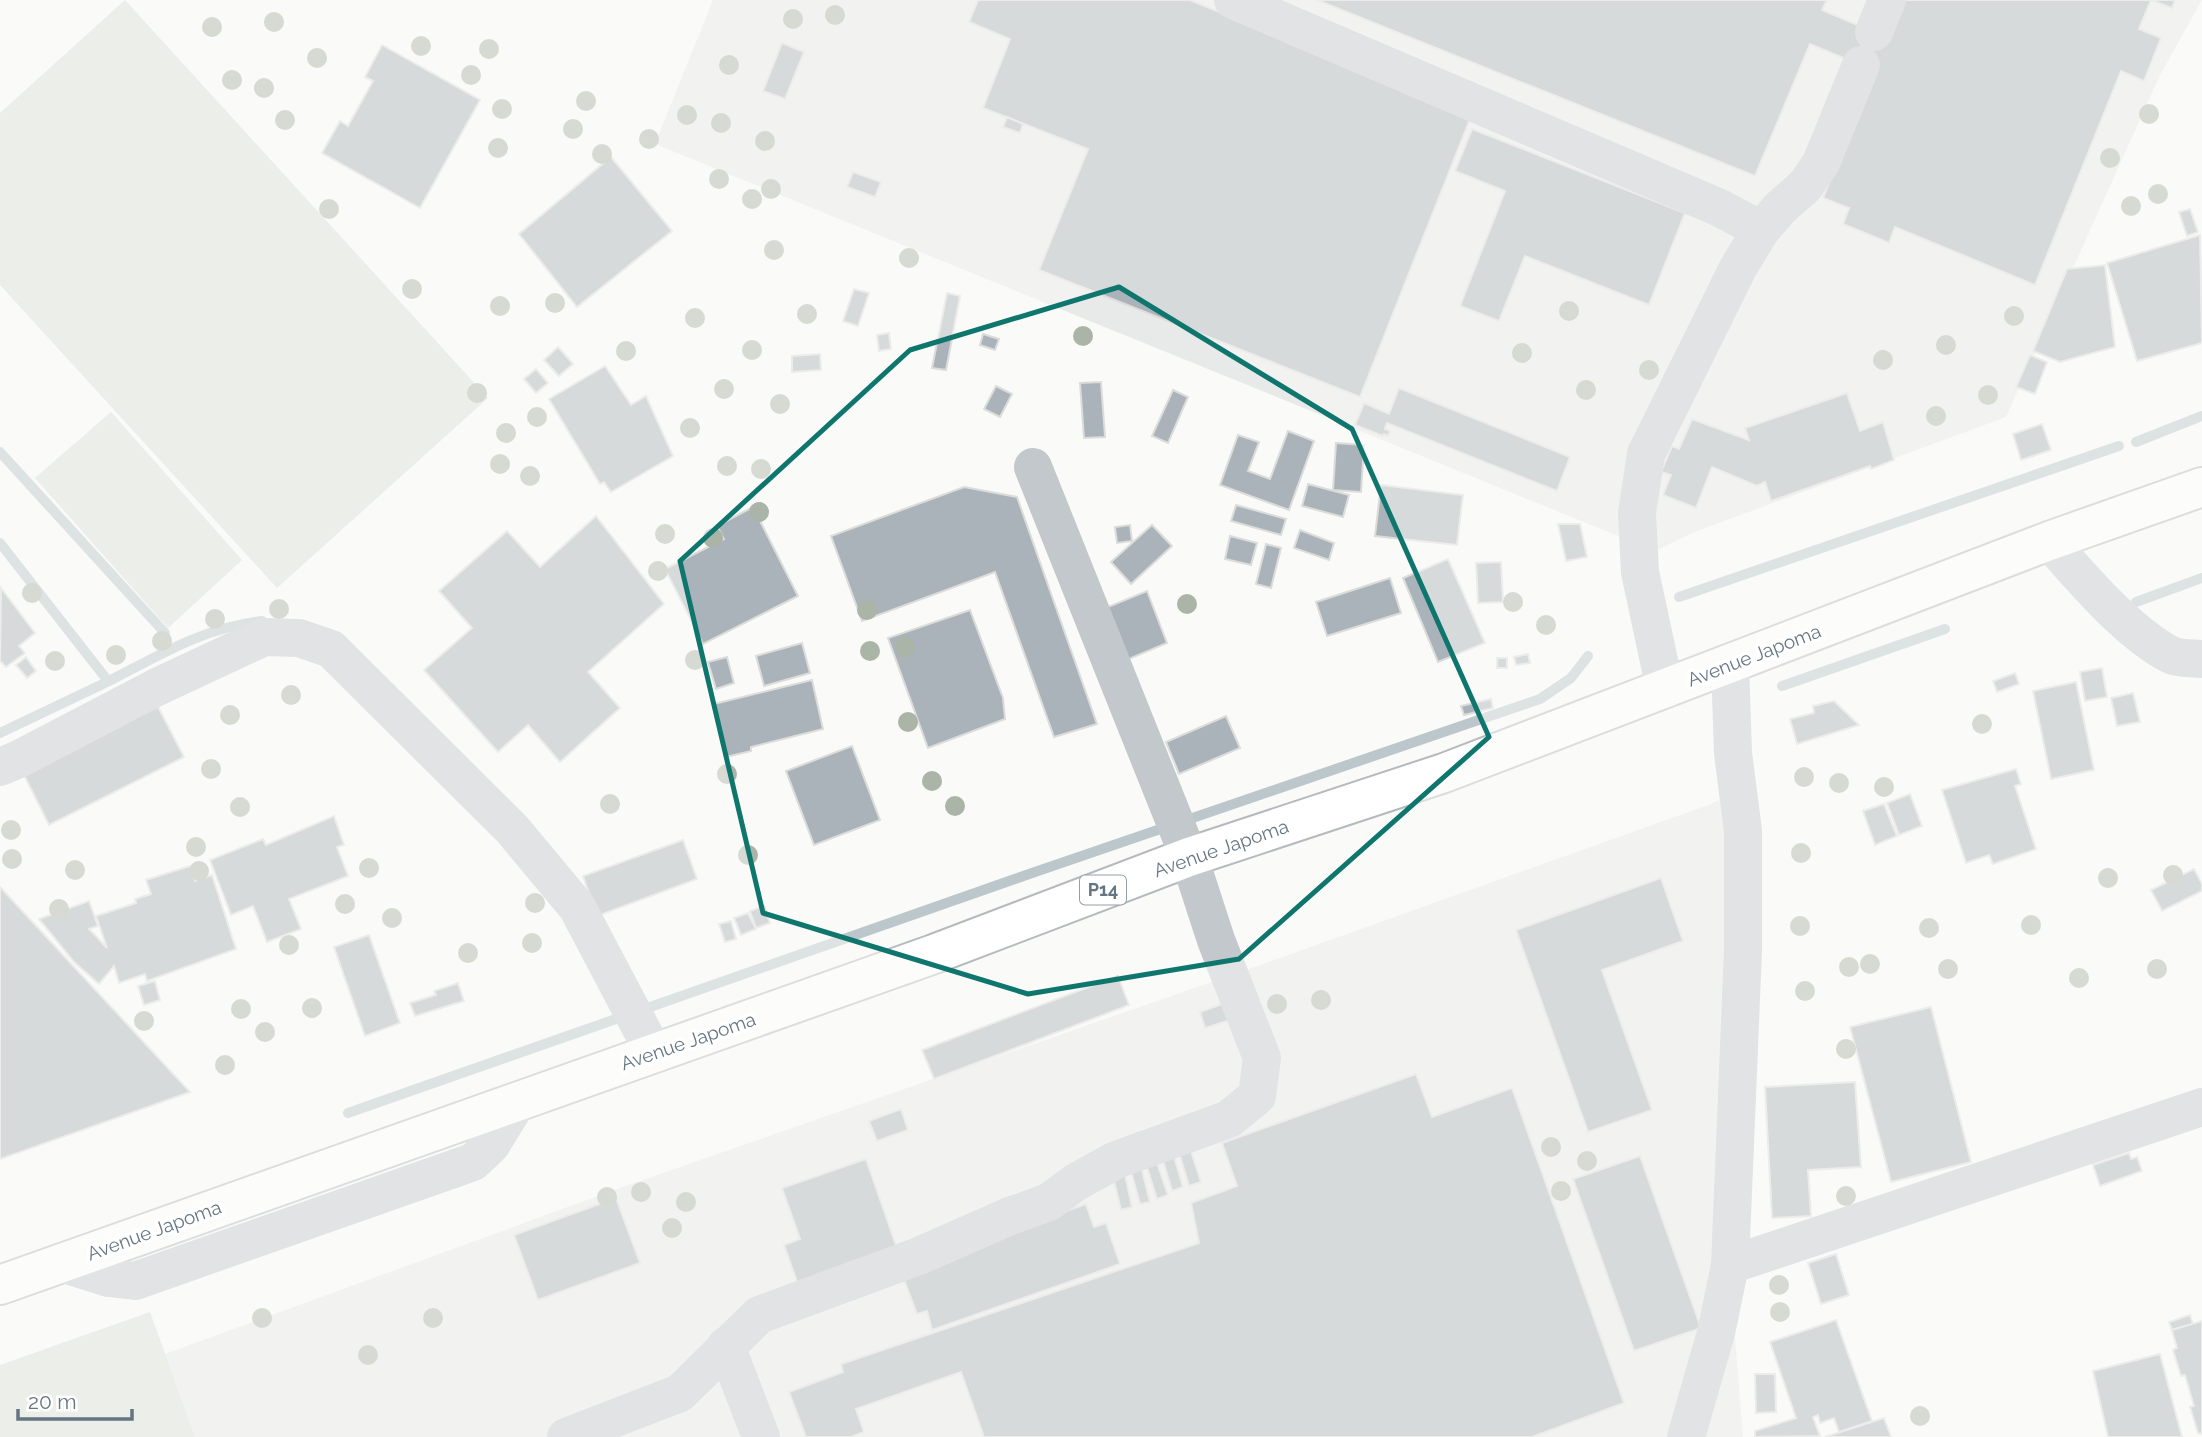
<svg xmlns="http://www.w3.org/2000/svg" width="2202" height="1437" viewBox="0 0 2202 1437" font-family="Raleway,sans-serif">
	<rect width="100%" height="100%" fill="#fafaf8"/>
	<g fill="#e8e9e9">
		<polygon points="713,0 2202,0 2160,75 2006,417 1692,533 1655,551 655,144"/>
		<polygon points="1729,794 1724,1202 1743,1437 195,1437 165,1354 620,1188 1246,970 1711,804"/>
	</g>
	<g fill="#dadfd7">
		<polygon points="125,0 488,398 277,588 0,285 0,113"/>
		<polygon points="111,412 242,560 168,628 35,478"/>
		<polygon points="150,1312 195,1437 0,1437 0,1365"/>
	</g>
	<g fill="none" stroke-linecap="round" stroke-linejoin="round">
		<g stroke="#bbc7cb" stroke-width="10">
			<polyline points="2136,442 2202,416"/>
			<polyline points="0,452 165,633"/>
			<polyline points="0,543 108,681"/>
			<polyline points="1679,597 2119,446"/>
			<polyline points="2136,602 2202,578"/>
			<polyline points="1782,686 1945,629"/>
			<path d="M0,733C36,716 72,699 107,682C160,655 202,628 262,621"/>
			<polyline points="348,1113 1032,873 1540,699 1571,678 1588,656"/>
		</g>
	</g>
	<g fill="#aab3b9" stroke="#dcdcda" stroke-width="2">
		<polygon points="978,0 1190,0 1472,114 1360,397 1039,270 1088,149 983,108 1010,39 969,22"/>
		<polygon points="1317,0 1827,0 1822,10 1874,32 1905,0 2175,0 2172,8 2151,0 2139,29 2161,38 2144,81 2121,71 2035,285 1895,227 1889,243 1843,224 1849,208 1823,198 1875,71 1810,44 1755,176"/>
		<polygon points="782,43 804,52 785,99 763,91"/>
		<polygon points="382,45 480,100 420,208 322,153 340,121 348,126 373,81 365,77"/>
		<polygon points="1007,117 1023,124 1020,133 1003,127"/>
		<polygon points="1472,129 1685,213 1649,305 1525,256 1499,321 1460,306 1505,191 1455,171"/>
		<polygon points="611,157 672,231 577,307 519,234"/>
		<polygon points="853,172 881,182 875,197 847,187"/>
		<polygon points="2190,209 2198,232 2187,236 2179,212"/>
		<polygon points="2200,235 2202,343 2137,361 2107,263"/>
		<polygon points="2105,265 2115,347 2060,362 2033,351 2067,269"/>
		<polygon points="854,289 869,293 858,326 843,321"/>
		<polygon points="947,293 960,296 946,370 932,368"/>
		<polygon points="889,333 891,349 879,351 877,335"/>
		<polygon points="983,334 999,339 995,350 980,345"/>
		<polygon points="558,347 573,364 559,376 544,360"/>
		<polygon points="820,354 821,370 792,372 792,356"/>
		<polygon points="2030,355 2047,362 2035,394 2016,387"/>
		<polygon points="605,366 631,405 646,396 673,456 611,492 604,482 600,484 549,399"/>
		<polygon points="536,369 548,383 536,393 524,379"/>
		<polygon points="1101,382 1105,437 1084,438 1080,383"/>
		<polygon points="996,386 1012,394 1000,417 984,409"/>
		<polygon points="1399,388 1570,457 1557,491 1387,423 1385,429 1390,431 1388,436 1384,434 1383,436 1355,425 1364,403 1389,414"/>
		<polygon points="1173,390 1188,397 1168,443 1152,436"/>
		<polygon points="1847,393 1860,431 1883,422 1894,460 1871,469 1870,466 1771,501 1765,482 1757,486 1712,467 1696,508 1663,495 1671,475 1661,472 1672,446 1679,449 1692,419 1749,440 1745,428"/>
		<polygon points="2042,424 2051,450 2021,460 2013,434"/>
		<polygon points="1288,431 1314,441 1289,510 1220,485 1238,435 1259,442 1248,471 1270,479"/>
		<polygon points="1336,443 1364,445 1361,492 1333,490"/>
		<polygon points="1308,484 1349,495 1343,517 1302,506"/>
		<polygon points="1381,485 1463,495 1457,545 1375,536"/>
		<polygon points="964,487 1017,497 1097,724 1054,737 995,572 862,621 831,536"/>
		<polygon points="1236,505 1286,519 1281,535 1231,521"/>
		<polygon points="753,507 798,596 703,644 665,569 724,539 717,526"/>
		<polygon points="596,516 664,604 588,672 620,708 560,762 528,725 498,752 424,670 472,628 439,591 507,531 540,567"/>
		<polygon points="1558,524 1580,524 1587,557 1566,561"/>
		<polygon points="1130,525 1132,541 1117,543 1115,527"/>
		<polygon points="1152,525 1172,546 1131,584 1111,562"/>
		<polygon points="1300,530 1334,543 1329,560 1294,548"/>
		<polygon points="1230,536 1257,543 1251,565 1225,559"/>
		<polygon points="1266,544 1281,548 1271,588 1256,584"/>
		<polygon points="1448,559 1485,643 1438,662 1403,578"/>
		<polygon points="1501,562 1503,602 1478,603 1476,563"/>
		<polygon points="1390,578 1401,613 1327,636 1316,602"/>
		<polygon points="1,588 35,633 19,646 25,653 6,667 0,661"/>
		<polygon points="1147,591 1167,643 1124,661 1103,609"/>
		<polygon points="970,610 1003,698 1005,719 928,748 888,638"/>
		<polygon points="802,643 810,673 764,686 756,656"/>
		<polygon points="1528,654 1530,663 1516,665 1514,657"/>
		<polygon points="26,657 36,671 27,678 16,665"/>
		<polygon points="727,657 734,683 716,689 708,662"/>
		<rect x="1497" y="658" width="10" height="10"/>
		<polygon points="2102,668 2107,697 2085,701 2080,672"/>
		<polygon points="2015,673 2019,684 1997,692 1993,681"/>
		<polygon points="812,680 823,729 751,747 751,751 726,757 714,704"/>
		<polygon points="2076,682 2094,770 2051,779 2033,691"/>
		<polygon points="2133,693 2140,722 2117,726 2111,698"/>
		<polygon points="153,697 184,757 49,825 19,765"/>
		<polygon points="1491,699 1493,708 1464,715 1461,706"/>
		<polygon points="1834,701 1859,725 1797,744 1790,719 1814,713 1813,706"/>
		<polygon points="1226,716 1240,748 1179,774 1166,742"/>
		<polygon points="852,746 880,820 814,845 786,771"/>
		<polygon points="2016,769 2021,784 2015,786 2036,849 1993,864 1989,855 1966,863 1942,790"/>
		<polygon points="1910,794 1922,826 1899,835 1887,803"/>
		<polygon points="1884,804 1897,836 1875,845 1863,811"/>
		<polygon points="334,816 344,845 337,847 348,876 289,899 301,929 267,942 253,906 231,915 210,860 263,839 266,845"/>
		<polygon points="683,840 697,879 597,916 583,876"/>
		<polygon points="190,866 195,881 212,875 236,949 147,981 145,974 119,983 114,966 99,984 74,962 39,919 89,901 98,926 89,929 107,948 96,916 136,903 135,899 151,894 146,880"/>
		<polygon points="2194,869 2202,884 2202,891 2162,911 2151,890"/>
		<polygon points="1661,878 1683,941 1602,970 1652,1110 1588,1132 1516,930"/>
		<polygon points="0,887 190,1092 0,1159"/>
		<polygon points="764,906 770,923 756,928 750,911"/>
		<polygon points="748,913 756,929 741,935 734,918"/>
		<polygon points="731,921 736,939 725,942 719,924"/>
		<polygon points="369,935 400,1023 365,1036 334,947"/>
		<polygon points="1118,976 1129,1005 934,1079 922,1050"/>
		<polygon points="155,981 160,1000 144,1005 138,986"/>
		<polygon points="458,983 464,1001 415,1016 410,1003 436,995 434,991"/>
		<polygon points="1225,1003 1230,1020 1205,1028 1200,1012"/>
		<polygon points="1931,1007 1971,1162 1891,1182 1850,1027"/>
		<polygon points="1416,1074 1432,1117 1512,1088 1624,1403 1532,1437 984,1437 961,1372 856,1409 864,1432 851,1437 806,1437 789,1392 843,1372 841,1364 1199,1243 1191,1203 1237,1186 1222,1143"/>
		<polygon points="1855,1082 1861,1167 1808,1170 1811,1216 1772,1218 1765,1087"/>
		<polygon points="901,1109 908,1130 877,1141 869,1121"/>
		<polygon points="1189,1145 1201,1182 1189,1186 1178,1149"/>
		<polygon points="1173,1153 1183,1187 1172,1191 1162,1157"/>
		<polygon points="2129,1153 2131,1159 2137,1157 2142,1171 2100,1186 2093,1165"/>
		<polygon points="1640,1156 1701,1328 1634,1351 1573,1179"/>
		<polygon points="1155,1157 1168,1195 1157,1199 1145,1161"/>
		<polygon points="866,1159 900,1257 802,1296 784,1245 800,1239 782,1188"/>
		<polygon points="1140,1162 1150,1202 1140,1204 1129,1164"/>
		<polygon points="1124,1170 1132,1207 1121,1210 1112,1173"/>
		<polygon points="616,1198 640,1263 538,1300 514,1235"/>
		<polygon points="1086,1204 1094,1227 1106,1223 1120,1264 932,1330 927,1311 917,1314 900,1269"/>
		<polygon points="1836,1254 1849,1295 1821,1304 1808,1263"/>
		<polygon points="2190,1315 2193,1324 2172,1330 2169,1322"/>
		<polygon points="1836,1320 1872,1421 1839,1432 1834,1418 1820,1423 1818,1415 1813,1417 1820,1436 1755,1437 1755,1431 1796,1418 1770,1342"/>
		<polygon points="2202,1321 2202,1434 2198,1433 2190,1407 2194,1406 2185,1375 2181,1376 2173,1350 2177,1348 2172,1330"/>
		<polygon points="2160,1354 2182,1437 2108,1437 2093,1371"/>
		<polygon points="1755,1374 1775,1374 1776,1412 1756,1413"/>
		<polygon points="1884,1418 1891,1437 1825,1437"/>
	</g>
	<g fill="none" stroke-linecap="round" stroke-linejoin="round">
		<g stroke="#b5babe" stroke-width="42">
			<polyline id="major" points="0,1285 934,954 1189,857 1444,773 2049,541 2202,487"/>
		</g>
		<g stroke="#c3c8cc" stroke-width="38">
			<polyline points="1233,0 1720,208 1761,230"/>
			<polyline points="1874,32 1887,0"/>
			<path d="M2049,541C2081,577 2126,631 2169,654C2178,659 2192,658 2202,659"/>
			<polyline points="1665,689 1640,572 1637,513 1646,454 1738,268 1761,230 1780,208 1805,186 1821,163 1861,65"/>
			<polyline points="0,767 19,759 157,687 264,637 299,638 331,649 512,829 577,907 654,1053"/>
			<polyline points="61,1263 109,1278 135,1281 473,1162 491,1145 518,1101"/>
			<polyline points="1730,1265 2202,1107"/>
			<polyline points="726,1346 761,1437"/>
			<polyline points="566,1437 680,1393 759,1315 919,1256 1010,1216 1049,1202 1076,1182 1116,1160 1229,1119 1257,1096 1262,1058 1216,940 1189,857 1033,467"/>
			<polyline points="1686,1437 1716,1333 1730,1265 1743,950 1743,831 1733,753 1730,665"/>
		</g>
		<use href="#major" stroke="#fff" stroke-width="38"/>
	</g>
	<g fill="#aab4a7">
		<circle cx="835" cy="15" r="10"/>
		<circle cx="793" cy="19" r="10"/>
		<circle cx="274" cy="22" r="10"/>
		<circle cx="212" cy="27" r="10"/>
		<circle cx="421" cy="46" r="10"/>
		<circle cx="489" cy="49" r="10"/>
		<circle cx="317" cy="58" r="10"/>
		<circle cx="729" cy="65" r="10"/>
		<circle cx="471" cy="75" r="10"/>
		<circle cx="232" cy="80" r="10"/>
		<circle cx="264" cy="88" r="10"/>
		<circle cx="586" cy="101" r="10"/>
		<circle cx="502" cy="109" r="10"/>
		<circle cx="2149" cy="114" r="10"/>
		<circle cx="687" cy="115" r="10"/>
		<circle cx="285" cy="120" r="10"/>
		<circle cx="721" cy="123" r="10"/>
		<circle cx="573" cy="129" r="10"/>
		<circle cx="649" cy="139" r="10"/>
		<circle cx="765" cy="141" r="10"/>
		<circle cx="498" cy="148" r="10"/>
		<circle cx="602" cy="154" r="10"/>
		<circle cx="2110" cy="158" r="10"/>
		<circle cx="719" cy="179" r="10"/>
		<circle cx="771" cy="189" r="10"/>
		<circle cx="2158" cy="194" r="10"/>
		<circle cx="752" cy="199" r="10"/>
		<circle cx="2131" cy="206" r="10"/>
		<circle cx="329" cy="209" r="10"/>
		<circle cx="774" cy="250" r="10"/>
		<circle cx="909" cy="258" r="10"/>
		<circle cx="412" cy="289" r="10"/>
		<circle cx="555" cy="303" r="10"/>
		<circle cx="500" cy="306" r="10"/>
		<circle cx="1569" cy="311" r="10"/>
		<circle cx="807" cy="314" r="10"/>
		<circle cx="2014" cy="316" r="10"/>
		<circle cx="695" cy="318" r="10"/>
		<circle cx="1083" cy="336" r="10"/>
		<circle cx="1946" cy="345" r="10"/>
		<circle cx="752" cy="350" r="10"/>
		<circle cx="626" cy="351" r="10"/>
		<circle cx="1522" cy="353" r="10"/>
		<circle cx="1883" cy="360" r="10"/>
		<circle cx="1649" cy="370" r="10"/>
		<circle cx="724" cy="389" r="10"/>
		<circle cx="1586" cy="390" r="10"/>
		<circle cx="477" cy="393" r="10"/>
		<circle cx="1988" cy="395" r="10"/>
		<circle cx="780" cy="404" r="10"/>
		<circle cx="1936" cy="416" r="10"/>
		<circle cx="537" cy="417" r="10"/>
		<circle cx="690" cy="428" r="10"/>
		<circle cx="506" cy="433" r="10"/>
		<circle cx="500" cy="464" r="10"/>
		<circle cx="727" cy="466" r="10"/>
		<circle cx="761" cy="469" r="10"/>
		<circle cx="530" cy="476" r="10"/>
		<circle cx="759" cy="512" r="10"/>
		<circle cx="665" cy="534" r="10"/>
		<circle cx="713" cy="538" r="10"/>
		<circle cx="658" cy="571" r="10"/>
		<circle cx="32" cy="593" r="10"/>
		<circle cx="1513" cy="602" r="10"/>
		<circle cx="1187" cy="604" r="10"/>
		<circle cx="279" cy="609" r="10"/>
		<circle cx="867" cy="610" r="10"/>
		<circle cx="215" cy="619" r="10"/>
		<circle cx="1546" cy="625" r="10"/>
		<circle cx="162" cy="641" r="10"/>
		<circle cx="905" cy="647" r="10"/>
		<circle cx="870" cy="651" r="10"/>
		<circle cx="116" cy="655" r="10"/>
		<circle cx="695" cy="660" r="10"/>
		<circle cx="55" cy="661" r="10"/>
		<circle cx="291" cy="695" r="10"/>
		<circle cx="230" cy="715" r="10"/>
		<circle cx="908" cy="722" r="10"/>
		<circle cx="1982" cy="724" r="10"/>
		<circle cx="211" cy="769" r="10"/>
		<circle cx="727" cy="774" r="10"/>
		<circle cx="1804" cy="777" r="10"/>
		<circle cx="932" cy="781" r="10"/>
		<circle cx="1839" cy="783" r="10"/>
		<circle cx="1884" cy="787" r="10"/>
		<circle cx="610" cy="804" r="10"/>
		<circle cx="955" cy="806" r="10"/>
		<circle cx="240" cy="807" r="10"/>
		<circle cx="11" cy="830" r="10"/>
		<circle cx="196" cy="847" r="10"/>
		<circle cx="1801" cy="853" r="10"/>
		<circle cx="748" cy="855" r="10"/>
		<circle cx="12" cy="859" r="10"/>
		<circle cx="369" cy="868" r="10"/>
		<circle cx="75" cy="870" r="10"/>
		<circle cx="199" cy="871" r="10"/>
		<circle cx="2173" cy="875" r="10"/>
		<circle cx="2108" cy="878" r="10"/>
		<circle cx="535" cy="903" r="10"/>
		<circle cx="345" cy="904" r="10"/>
		<circle cx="59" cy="909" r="10"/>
		<circle cx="392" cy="918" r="10"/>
		<circle cx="2031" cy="925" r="10"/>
		<circle cx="1800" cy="926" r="10"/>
		<circle cx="1929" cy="928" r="10"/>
		<circle cx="532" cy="943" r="10"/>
		<circle cx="289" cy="945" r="10"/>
		<circle cx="468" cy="953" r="10"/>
		<circle cx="1870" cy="964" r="10"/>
		<circle cx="1849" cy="967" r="10"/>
		<circle cx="1948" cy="969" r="10"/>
		<circle cx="2157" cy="969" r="10"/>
		<circle cx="2079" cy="978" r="10"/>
		<circle cx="1805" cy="991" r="10"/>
		<circle cx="1321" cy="1000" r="10"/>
		<circle cx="1277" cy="1004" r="10"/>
		<circle cx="312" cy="1008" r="10"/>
		<circle cx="241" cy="1009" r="10"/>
		<circle cx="144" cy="1021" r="10"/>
		<circle cx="265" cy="1032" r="10"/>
		<circle cx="1846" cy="1049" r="10"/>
		<circle cx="225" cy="1065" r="10"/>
		<circle cx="1551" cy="1147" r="10"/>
		<circle cx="1587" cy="1161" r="10"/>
		<circle cx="1561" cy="1191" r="10"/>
		<circle cx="641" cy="1192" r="10"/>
		<circle cx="1846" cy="1196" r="10"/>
		<circle cx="607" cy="1197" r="10"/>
		<circle cx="686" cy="1202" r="10"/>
		<circle cx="672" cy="1228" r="10"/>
		<circle cx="1779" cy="1285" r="10"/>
		<circle cx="1780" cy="1312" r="10"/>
		<circle cx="262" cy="1318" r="10"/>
		<circle cx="433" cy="1318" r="10"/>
		<circle cx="368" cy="1355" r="10"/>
		<circle cx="1920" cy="1416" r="10"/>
	</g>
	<path d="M0 0H2202V1437H0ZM1119,287L1352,429L1489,737L1239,959L1028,994L763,913L680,561L910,350Z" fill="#fafaf8" fill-opacity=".55" fill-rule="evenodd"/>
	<path fill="none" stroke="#0f766e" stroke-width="5" stroke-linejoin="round" d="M1119,287L1352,429L1489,737L1239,959L1028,994L763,913L680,561L910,350Z"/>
	<g text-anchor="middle" stroke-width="7" stroke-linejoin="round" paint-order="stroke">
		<rect fill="#fff" stroke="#939fa8" stroke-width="2" x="1080" y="875.5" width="46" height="29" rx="5"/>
		<g font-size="18" font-weight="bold" fill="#657683">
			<text x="1103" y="896">P14</text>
		</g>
		<g font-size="19" fill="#657683" stroke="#fff">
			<text transform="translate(1754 655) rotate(-21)" y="7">Avenue Japoma</text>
			<text transform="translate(1221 848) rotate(-19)" y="7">Avenue Japoma</text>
			<text transform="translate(688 1041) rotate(-19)" y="7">Avenue Japoma</text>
			<text transform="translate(154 1230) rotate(-20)" y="7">Avenue Japoma</text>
		</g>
	</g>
	<path d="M18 1409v10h114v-10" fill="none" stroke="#657683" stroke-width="3.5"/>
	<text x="28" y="1409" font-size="21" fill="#657683" stroke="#ffffff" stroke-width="5" paint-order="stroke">20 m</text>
</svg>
